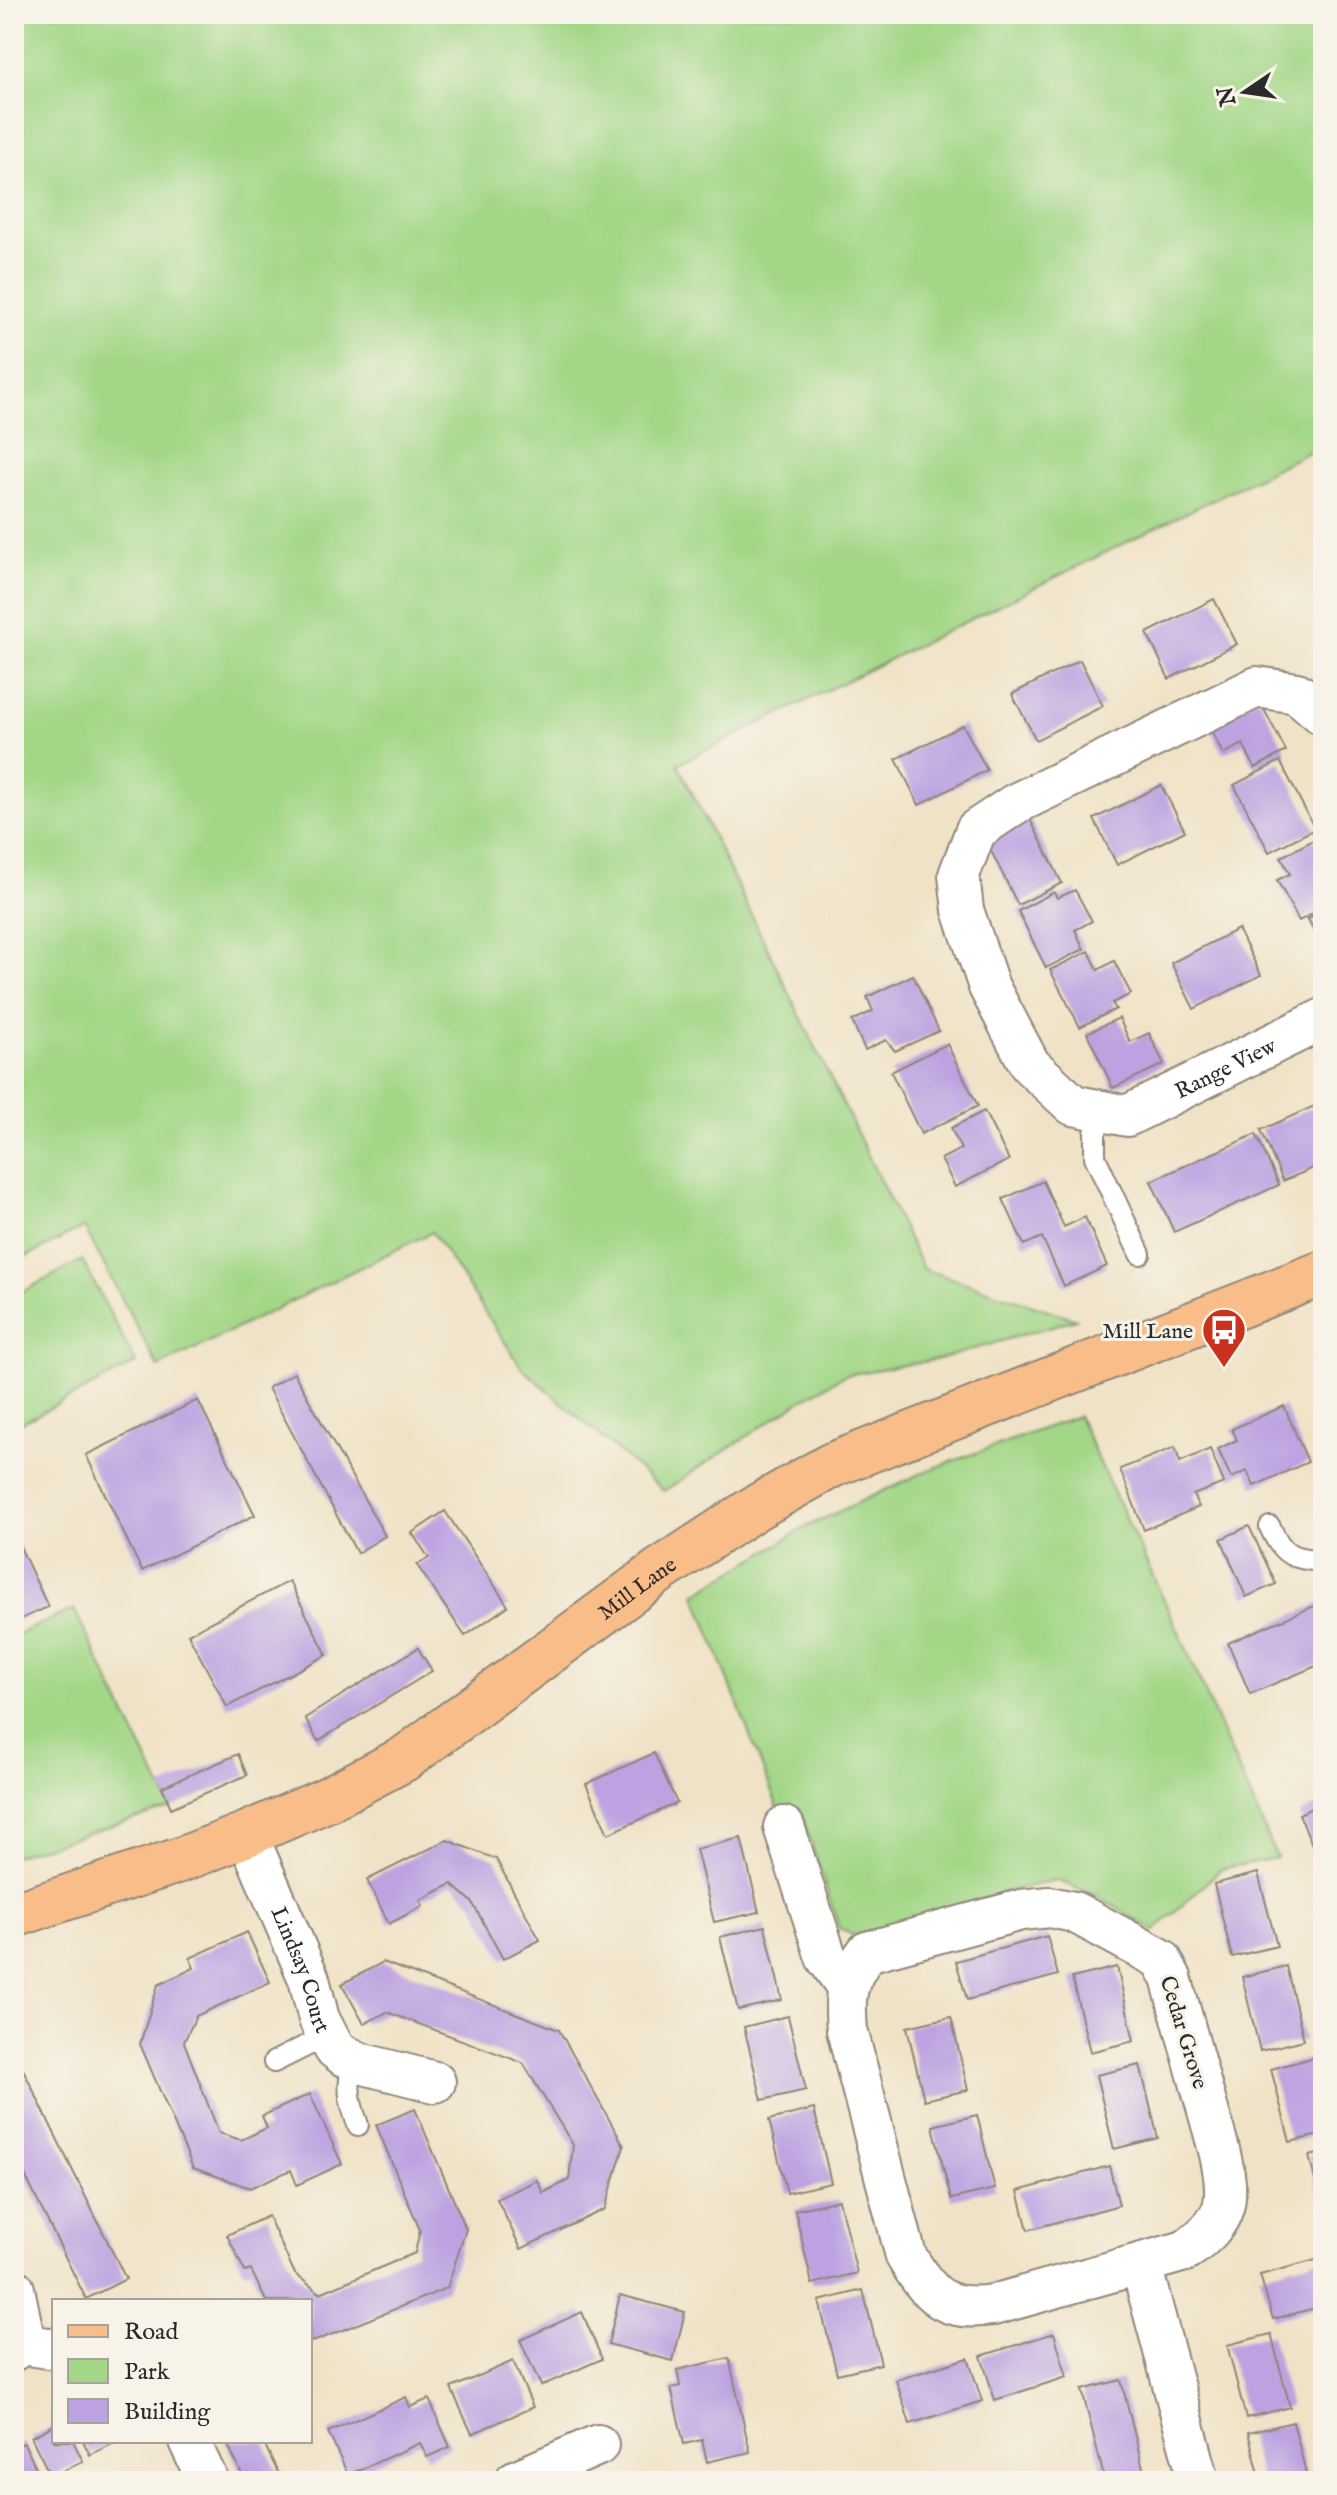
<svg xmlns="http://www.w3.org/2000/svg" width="1337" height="2495" viewBox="0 0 1337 2495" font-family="'IM FELL English',serif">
	<rect width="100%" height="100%" fill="#f7f3e8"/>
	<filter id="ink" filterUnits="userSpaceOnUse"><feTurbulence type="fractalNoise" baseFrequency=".0125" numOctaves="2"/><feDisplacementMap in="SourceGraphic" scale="16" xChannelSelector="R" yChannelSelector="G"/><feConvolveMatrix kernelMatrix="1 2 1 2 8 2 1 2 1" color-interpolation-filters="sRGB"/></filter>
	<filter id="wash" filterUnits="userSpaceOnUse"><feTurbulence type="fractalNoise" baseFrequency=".006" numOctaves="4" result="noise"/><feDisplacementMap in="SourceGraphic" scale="32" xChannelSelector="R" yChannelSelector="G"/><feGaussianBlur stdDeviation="1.8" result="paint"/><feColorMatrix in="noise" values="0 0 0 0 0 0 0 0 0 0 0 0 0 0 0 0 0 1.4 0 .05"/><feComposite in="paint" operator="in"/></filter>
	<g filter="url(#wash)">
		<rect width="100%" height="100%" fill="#f0e2c6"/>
		<g fill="#a3d787" stroke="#678159" stroke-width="2">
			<polygon points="14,14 1323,14 1323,445 678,764 923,1269 1076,1319 940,1359 845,1375 802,1400 664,1491 522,1368 432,1232 158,1367 84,1227 14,1263"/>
			<polygon points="82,1260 136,1363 14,1427 14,1296"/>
			<polygon points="1078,1416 1178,1630 1277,1858 1221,1869 1154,1931 1097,1896 1056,1880 1005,1892 879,1930 852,1935 839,1928 800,1809 780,1813 695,1594 810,1525 926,1471"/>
			<polygon points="74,1609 171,1808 14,1856 14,1636"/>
		</g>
		<g id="blocks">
			<g fill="#bca2e1">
				<polygon points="1214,599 1237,644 1169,679 1147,633"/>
				<polygon points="1080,660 1103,706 1036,740 1012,694"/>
				<polygon points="1258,698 1286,751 1255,768 1243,744 1223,754 1208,724"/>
				<polygon points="963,725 987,770 919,805 896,759"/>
				<polygon points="1280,761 1315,829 1269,852 1234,785"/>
				<polygon points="1161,785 1185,831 1117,865 1094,819"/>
				<polygon points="1030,819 1062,883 1018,905 986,841"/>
				<polygon points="1323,835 1323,908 1299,921 1277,880 1290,874 1281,857"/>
				<polygon points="1075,890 1092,921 1075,930 1084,949 1046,968 1018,911 1054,892 1057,898"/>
				<polygon points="1323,911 1323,949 1308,919"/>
				<polygon points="1238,929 1261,975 1194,1009 1171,963"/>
				<polygon points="1089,951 1098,970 1114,961 1131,994 1112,1003 1116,1009 1080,1027 1050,970"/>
				<polygon points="913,975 939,1031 895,1051 886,1040 865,1050 852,1021 873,1011 867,997"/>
				<polygon points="1119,1018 1130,1042 1149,1033 1164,1064 1113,1088 1087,1033"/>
				<polygon points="947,1044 978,1106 921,1134 891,1072"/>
				<polygon points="1323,1102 1323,1164 1283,1181 1261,1130"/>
				<polygon points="984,1111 1009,1160 955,1187 941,1159 961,1149 951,1128"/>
				<polygon points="1256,1134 1279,1185 1174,1232 1151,1181"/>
				<polygon points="1043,1181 1064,1227 1085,1217 1107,1266 1064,1286 1042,1237 1024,1245 1003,1199"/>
				<polygon points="294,1373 385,1536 357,1553 268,1388"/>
				<polygon points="198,1400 255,1515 142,1571 86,1455"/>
				<polygon points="1284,1406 1308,1462 1254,1486 1247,1471 1231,1478 1218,1449 1237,1440 1232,1429"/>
				<polygon points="1175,1447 1180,1462 1210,1449 1224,1483 1193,1495 1199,1507 1144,1530 1120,1469"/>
				<polygon points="445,1511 508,1606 465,1636 417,1565 429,1558 412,1533"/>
				<polygon points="1249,1526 1276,1584 1246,1597 1221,1539"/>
				<polygon points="14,1534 48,1607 14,1622"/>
				<polygon points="289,1581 327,1655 227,1707 188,1634"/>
				<polygon points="1321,1603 1323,1609 1323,1663 1250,1694 1228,1643"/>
				<polygon points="418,1648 432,1671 318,1741 305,1718"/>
				<polygon points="654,1753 677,1803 608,1834 586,1784"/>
				<polygon points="238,1754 247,1775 171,1808 162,1787"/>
				<polygon points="1323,1803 1323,1854 1317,1856 1299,1814"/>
				<polygon points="741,1838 759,1912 714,1922 696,1849"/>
				<polygon points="447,1840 496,1859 540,1940 503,1959 472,1902 452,1884 420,1900 423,1906 389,1924 367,1880"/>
				<polygon points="1258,1873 1277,1946 1232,1957 1214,1884"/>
				<polygon points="765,1926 782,2000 738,2010 720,1937"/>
				<polygon points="247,1932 270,1982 196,2016 184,2042 219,2133 241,2140 267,2128 262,2116 310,2094 342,2164 297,2185 291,2170 250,2188 193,2168 140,2044 158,1985 194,1968 190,1958"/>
				<polygon points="1047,1936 1058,1975 967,2000 956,1961"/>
				<polygon points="383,1962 559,2030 624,2146 605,2209 521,2249 497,2199 537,2180 543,2193 569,2180 573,2145 523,2063 387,2012 364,2024 342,1984"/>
				<polygon points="1286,1966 1304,2040 1260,2051 1242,1977"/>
				<polygon points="1117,1967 1134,2041 1090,2052 1072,1978"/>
				<polygon points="788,2016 806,2090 762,2100 744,2027"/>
				<polygon points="951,2017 968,2090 924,2100 907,2027"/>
				<polygon points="14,2051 126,2279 86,2299 14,2153"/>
				<polygon points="1315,2057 1323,2087 1323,2134 1290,2142 1271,2069"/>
				<polygon points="1140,2065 1158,2138 1114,2149 1096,2075"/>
				<polygon points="415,2109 466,2229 447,2288 313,2342 310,2340 310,2301 266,2301 251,2270 245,2272 227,2235 268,2216 295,2274 320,2293 415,2253 420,2230 376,2125"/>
				<polygon points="814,2109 831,2183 787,2193 769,2120"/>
				<polygon points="977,2115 995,2189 951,2199 933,2126"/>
				<polygon points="1323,2153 1323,2207 1322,2207 1309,2156"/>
				<polygon points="1109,2166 1119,2205 1028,2230 1018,2191"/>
				<polygon points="839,2200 857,2273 812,2284 795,2210"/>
				<polygon points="1323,2258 1323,2306 1273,2319 1260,2275"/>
				<polygon points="863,2290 881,2364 837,2374 819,2301"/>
				<polygon points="620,2295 685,2312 673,2361 608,2344"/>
				<polygon points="582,2312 602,2359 541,2386 520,2340"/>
				<polygon points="1054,2333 1067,2377 995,2400 981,2356"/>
				<polygon points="1271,2334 1290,2407 1246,2418 1227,2345"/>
				<polygon points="729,2358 750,2452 707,2462 702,2440 684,2444 671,2388 680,2386 677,2370"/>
				<polygon points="968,2358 982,2401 910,2424 896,2380"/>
				<polygon points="513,2361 533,2407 472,2434 451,2388"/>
				<polygon points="1121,2380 1144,2472 1105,2481 1082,2390"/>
				<polygon points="406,2397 410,2407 429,2399 450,2447 427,2457 420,2443 348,2475 328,2432"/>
				<polygon points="1293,2422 1308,2481 1261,2481 1248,2433"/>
				<polygon points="54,2425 54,2441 73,2441 83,2461 51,2477 31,2437"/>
				<polygon points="83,2441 118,2441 90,2455"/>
				<polygon points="226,2441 263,2441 282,2481 245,2481"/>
				<polygon points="24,2443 42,2481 14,2481 14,2447"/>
			</g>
		</g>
	</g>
	<g filter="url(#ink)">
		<use href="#blocks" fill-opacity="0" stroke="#8e8678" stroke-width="2"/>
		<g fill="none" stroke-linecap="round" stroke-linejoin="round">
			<g stroke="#8e8678" stroke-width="24">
				<g id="lane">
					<polyline points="1105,1111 1095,1133 1095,1157 1140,1254"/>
					<path d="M1270,1527C1283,1557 1293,1558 1323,1561"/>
					<path d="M354,2060C346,2087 349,2100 358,2125"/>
					<polyline points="274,2062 326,2036"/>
				</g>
			</g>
			<g stroke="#8e8678" stroke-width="44">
				<g id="street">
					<path id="s1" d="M1323,715L1297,693L1257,687L1015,804L976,830L959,875L963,910L989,987L1030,1065L1073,1105L1127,1116L1323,1019"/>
					<polyline points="784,1827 826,1957 848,1988"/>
					<path id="s2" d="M247,1834L309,1979L319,2019L334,2048L343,2055L360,2063L435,2082"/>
					<path d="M1050,1907L1074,1912L1161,1959L1171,1978L1219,2150C1231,2200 1229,2220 1185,2251L993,2305C944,2312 930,2296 906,2256L847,2030C844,1994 845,1982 867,1952L1021,1910Z"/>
					<polyline points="1141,2265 1199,2481"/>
					<polyline points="14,2289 22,2328 14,2350"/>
					<polyline points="16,2343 54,2349"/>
					<polyline points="189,2441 208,2481"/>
					<polyline points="515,2481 598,2445"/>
				</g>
			</g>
			<g stroke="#8e8678" stroke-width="48">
				<g id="primary">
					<path id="s3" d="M14,1915L180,1860L247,1834L326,1800L404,1759L659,1571L755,1508L832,1465L1323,1273"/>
				</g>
			</g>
			<use href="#lane" stroke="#fff" stroke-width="20"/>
			<use href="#street" stroke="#fff" stroke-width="40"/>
			<use href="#primary" stroke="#f8bd89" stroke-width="44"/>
		</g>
	</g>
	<defs>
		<g id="bus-pin" transform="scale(2.3)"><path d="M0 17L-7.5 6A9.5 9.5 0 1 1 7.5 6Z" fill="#c8321e" stroke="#f7f3e8"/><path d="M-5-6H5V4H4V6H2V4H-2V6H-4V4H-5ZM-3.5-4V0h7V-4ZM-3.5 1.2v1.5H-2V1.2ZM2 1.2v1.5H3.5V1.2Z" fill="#fff"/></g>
	</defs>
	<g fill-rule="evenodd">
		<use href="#bus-pin" x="1224" y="1330"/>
	</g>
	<g text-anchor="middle" stroke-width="6" stroke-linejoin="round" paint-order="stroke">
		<g font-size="22" fill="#2b2b2b" stroke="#f7f3e8">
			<text dy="8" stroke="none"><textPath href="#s1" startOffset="866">Range View</textPath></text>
			<text dy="8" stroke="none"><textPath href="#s3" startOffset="710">Mill Lane</textPath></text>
			<text dy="8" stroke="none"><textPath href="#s2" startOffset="146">Lindsay Court</textPath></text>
			<text transform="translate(1185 2032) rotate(73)" y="8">Cedar Grove</text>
		</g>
		<g font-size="22" fill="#2b2b2b" stroke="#f7f3e8" text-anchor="end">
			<text x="1193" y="1338">Mill Lane</text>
		</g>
	</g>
	<rect width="1337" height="2495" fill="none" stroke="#f7f3e8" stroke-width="48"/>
	<rect x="52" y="2299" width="260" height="144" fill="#f7f3e8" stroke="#a5a39c" stroke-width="2"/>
	<rect x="68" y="2325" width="40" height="12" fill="#f8bd89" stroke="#a5a39c" stroke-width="2"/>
	<text x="124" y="2339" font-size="24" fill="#2b2b2b">Road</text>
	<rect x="68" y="2359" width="40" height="24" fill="#a3d787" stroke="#a5a39c" stroke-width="2"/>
	<text x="124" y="2379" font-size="24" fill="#2b2b2b">Park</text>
	<rect x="68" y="2399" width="40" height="24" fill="#bca2e1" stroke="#a5a39c" stroke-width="2"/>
	<text x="124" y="2419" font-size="24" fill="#2b2b2b">Building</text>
	<g transform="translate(1245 92) rotate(257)" stroke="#f7f3e8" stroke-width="6" paint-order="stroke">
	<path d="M0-6L14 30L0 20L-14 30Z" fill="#2b2b2b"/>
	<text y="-12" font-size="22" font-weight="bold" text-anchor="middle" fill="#2b2b2b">N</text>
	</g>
</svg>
